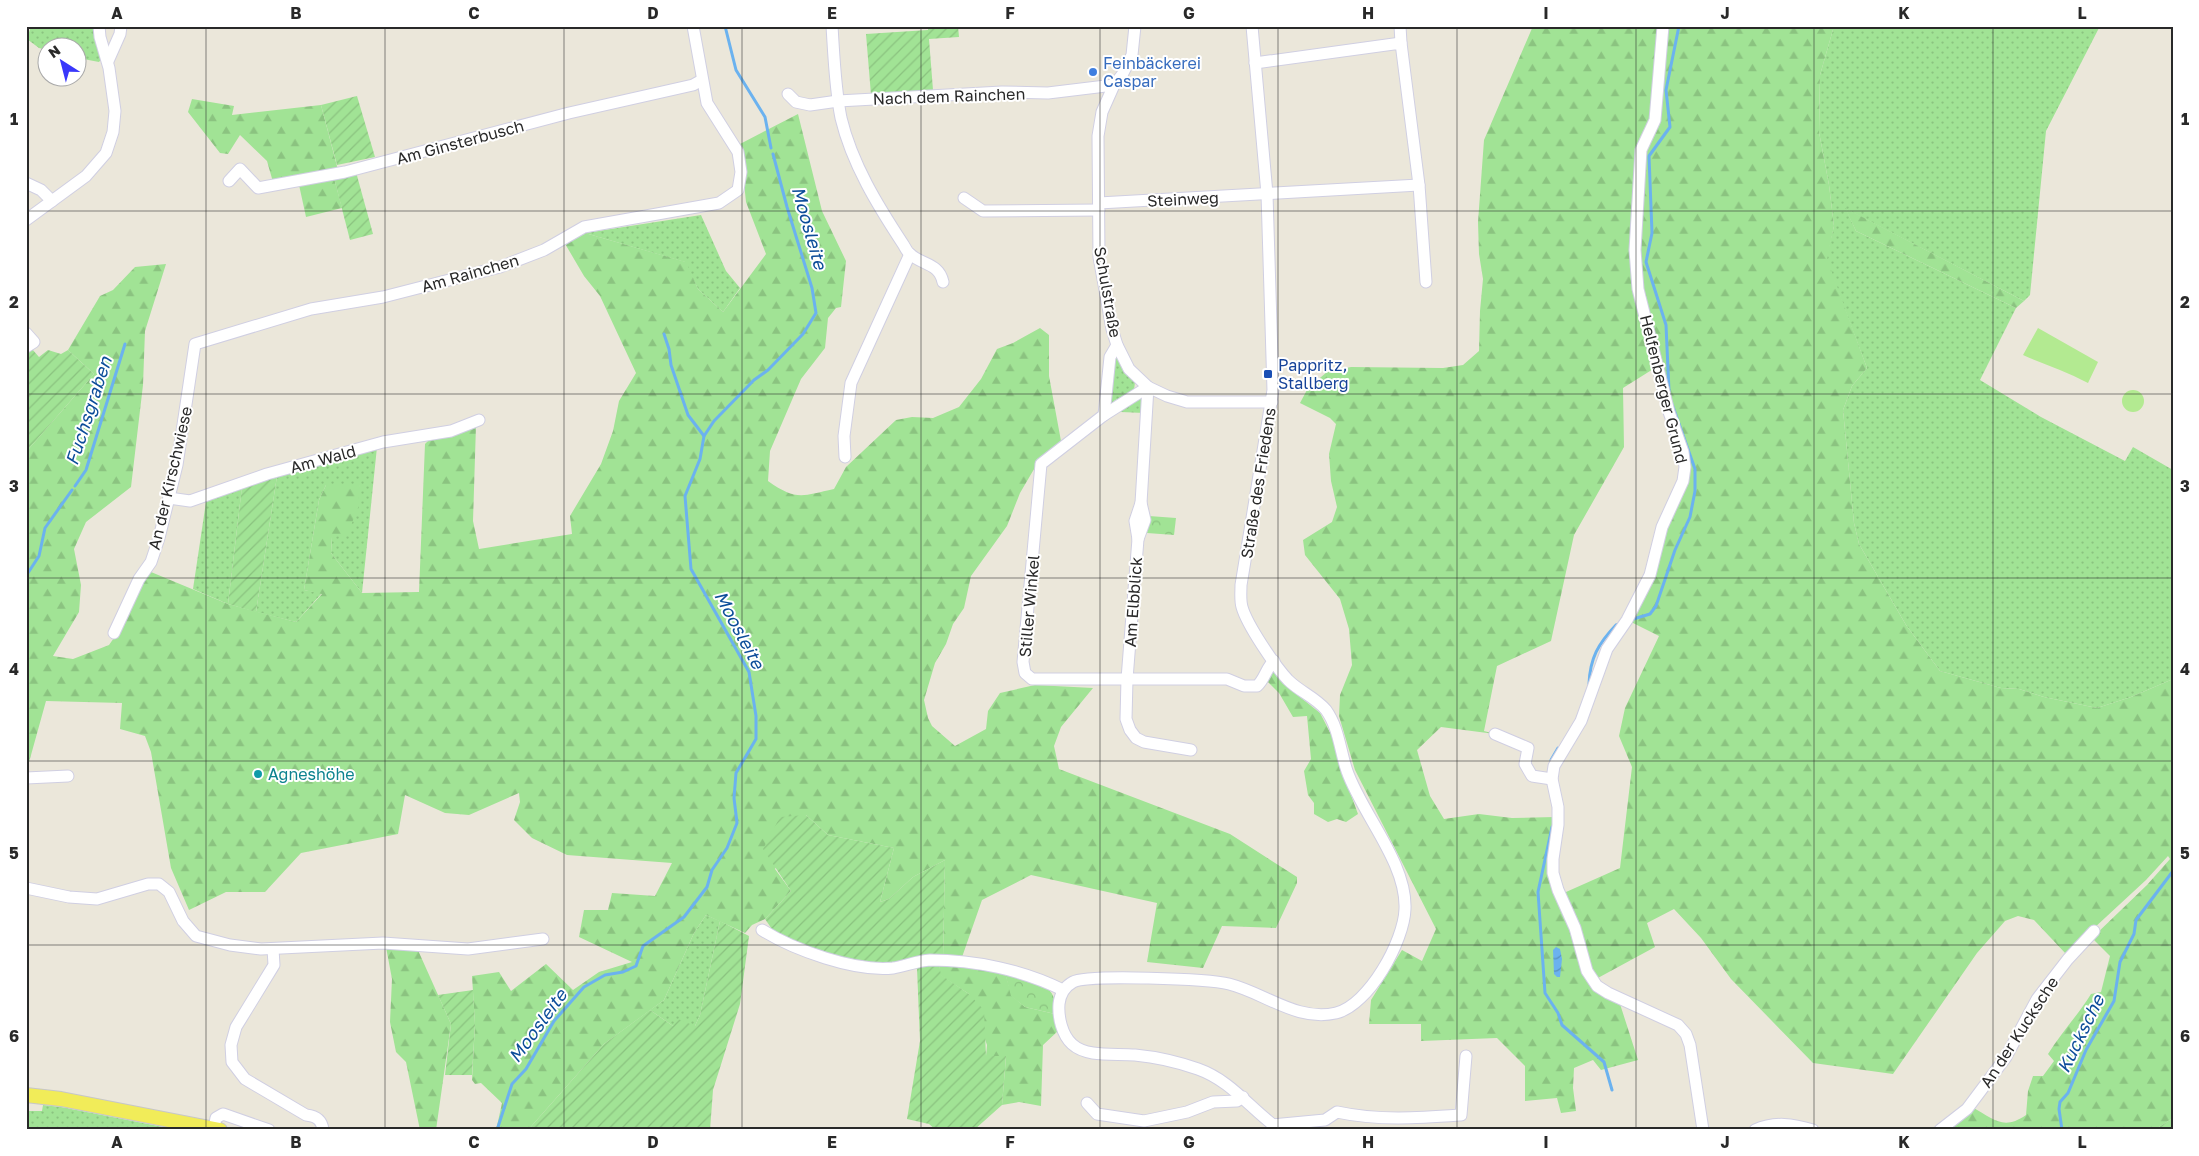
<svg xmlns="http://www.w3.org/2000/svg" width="2199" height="1156" viewBox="0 0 2199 1156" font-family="'Golos Text',sans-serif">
	<defs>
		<pattern id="grass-dots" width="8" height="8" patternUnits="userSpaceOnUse" patternTransform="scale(1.25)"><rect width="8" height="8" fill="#a1e395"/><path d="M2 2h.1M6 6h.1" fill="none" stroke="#8bc380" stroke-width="1.8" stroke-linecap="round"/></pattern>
		<pattern id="forest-firs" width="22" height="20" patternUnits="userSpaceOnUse" patternTransform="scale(1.25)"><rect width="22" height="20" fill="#a1e395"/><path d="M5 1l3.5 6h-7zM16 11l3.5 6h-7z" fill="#8bc380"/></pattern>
		<pattern id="park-crowns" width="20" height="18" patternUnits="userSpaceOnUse" patternTransform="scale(1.25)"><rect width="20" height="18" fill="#a1e395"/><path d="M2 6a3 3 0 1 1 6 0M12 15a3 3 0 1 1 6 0" fill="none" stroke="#8bc380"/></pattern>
		<pattern id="garden-furrows" width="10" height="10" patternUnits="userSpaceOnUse" patternTransform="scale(1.25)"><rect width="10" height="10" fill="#a1e395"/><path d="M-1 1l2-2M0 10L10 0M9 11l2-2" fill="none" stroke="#8bc380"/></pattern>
		<pattern id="water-waves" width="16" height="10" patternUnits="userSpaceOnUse" patternTransform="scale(1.25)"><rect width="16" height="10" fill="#6bb2ef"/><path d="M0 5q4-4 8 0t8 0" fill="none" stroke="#5891c2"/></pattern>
	</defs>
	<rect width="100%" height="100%" fill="#ebe7da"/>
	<g fill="url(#grass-dots)">
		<polygon points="31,26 97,26 102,58 99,62 78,58 78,48 48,48 47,50 39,48 27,39"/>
		<polygon points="1834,26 2100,26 2046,131 2030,295 2024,301 1846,209 1856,231 2016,308 1980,380 2041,417 2125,461 2133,447 2173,470 2173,679 2131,697 2097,708 2044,697 2019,689 2001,688 1940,671 1906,625 1859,544 1854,523 1843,410 1852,386 1867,368 1826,259 1834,226 1829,185 1819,132 1820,75"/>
		<polygon points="701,215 726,271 740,288 723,312 698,289 685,262 585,233"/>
		<polygon points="1117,354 1135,382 1134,390 1114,401 1115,404 1108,405 1110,369"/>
		<polygon points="1138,396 1144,401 1144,413 1121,412 1118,409"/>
		<polygon points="377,447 362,593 331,553 332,537 360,485 326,485 319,500 304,590 322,593 296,622 256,612 277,476"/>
		<polygon points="242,487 228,604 193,589 206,502"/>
		<polygon points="706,915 720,921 700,1015 695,1026 673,1026 650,1010 664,1000 694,933"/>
		<polygon points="43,1105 61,1107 179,1130 26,1130 26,1111 42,1111"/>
	</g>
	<g fill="url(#forest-firs)" fill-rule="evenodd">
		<path d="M1533,26H1834L1820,75L1819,132L1829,185L1834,226L1827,259L1867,368L1852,386L1843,410L1854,523L1859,544L1906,625L1940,671L2001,688L2019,689L2044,697L2097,708L2131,697L2173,679V1118L2154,1130H1947L1972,1107C1994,1119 2003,1131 2026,1115L2028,1091L2033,1076H2043L2054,1061L2048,1054C2061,1033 2078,1015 2091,994L2101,992L2110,956L2092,938L2147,885L2170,859L2168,856L2146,880L2066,954L2034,920L2018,916L2005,921L1977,953L1893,1074L1813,1063L1731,979L1701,938L1674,909L1647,923L1655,947L1596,979L1620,1004L1638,1060L1601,1070L1593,1060L1574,1068L1573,1088L1576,1111L1561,1113L1557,1098L1525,1101V1066L1497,1038L1421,1041V1024H1369L1371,1000L1402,950L1422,961L1436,929L1355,770L1339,716L1340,695L1352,665L1349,629L1340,599L1305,555L1303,540L1332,522L1337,507L1331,481L1329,454L1336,424L1330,418L1300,403L1308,388L1327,372L1351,367L1443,368L1463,365L1479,351L1480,311L1483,279L1479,254L1478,222L1484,140ZM1658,366L1685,467L1650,575L1627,620L1659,636L1625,708L1619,736L1632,767L1620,868L1557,896L1555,817L1512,818L1479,814L1444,819L1430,796L1417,750L1441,727L1495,734L1484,731L1497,666L1551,641L1574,535L1624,447L1623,388Z"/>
		<polygon points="192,99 234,106 232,115 321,105 338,170 273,182 267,161 240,135 228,154 220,153 188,112"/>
		<path d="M798,114L822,211L846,261L841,307L836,308L828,318L825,348L801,379L770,451L768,481C796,501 802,496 834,489L846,467L896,420L912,417L933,418L959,407L981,379L997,349L1013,343L1040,328L1049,335V376L1061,441L1037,464L1020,493L1007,526L971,576L964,608L953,624L946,644L935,663L924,700L928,718L932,726L955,746L986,729L988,711L1000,693L1035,685L1093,688L1061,727L1054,746L1059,769L1230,834L1297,877V883L1276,928L1222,926L1203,968L1147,962L1157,903L1031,875L982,900L961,960L943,958L945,860L913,877L889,899L880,902L894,848L828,835L806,815L775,869L791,891L765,919L752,925L745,933L706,915L694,933L664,1000L604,1044L528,1130H494L497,1126L502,1103L481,1083L475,1084L472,1080L475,1024L472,976L499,972L511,991L546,964L573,990L599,972L632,962L579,937L584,910H608L612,893L655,896L672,863L567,855L532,838L514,820L520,802L519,793L469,815L445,813L405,795L398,834L301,853L265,892H226L189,910L171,868L151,752L145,736L120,729L122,703L46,701L26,773V452L94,374L68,350L100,296L113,290L135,267L166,264L145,331L143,385L131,487L86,522L74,549L81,585L79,612L53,656L73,659L109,645L116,635L144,579L151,572L228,604L296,622L322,594L304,590L319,500L326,485H360L358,508L347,535L332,537L331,553L362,593L419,592L425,444L429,440L476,425L473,521L479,549L572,534L570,516L601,464L613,431L619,401L636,373L600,296L584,276L564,242L585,233L686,262L698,289L723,312L766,254L746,202L740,144Z"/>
		<polygon points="334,178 342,208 306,217 299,185"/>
		<polygon points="1845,208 2024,301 2016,308 1856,231"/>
		<polygon points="1273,669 1284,684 1320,713 1333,738 1340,765 1358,814 1346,822 1337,819 1328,822 1314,814 1314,803 1308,795 1304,771 1311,759 1307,716 1293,717 1279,693 1266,680"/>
		<polygon points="386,947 417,948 451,1024 436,1130 420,1130 406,1062 396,1052 390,1022 392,979"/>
		<polygon points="939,964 1005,973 1012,996 1025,1007 1055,1014 1058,1031 1043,1045 1041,1106 1019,1102 1002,1105 1006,1057 986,1056 987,1045 969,994 940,975"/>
	</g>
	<g fill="url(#park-crowns)">
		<polygon points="1149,516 1176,518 1174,535 1147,533"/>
		<path d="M1005,973C1020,977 1048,980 1054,998C1056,1002 1055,1009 1055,1014L1025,1007L1011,996Z"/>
	</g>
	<g fill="url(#garden-furrows)">
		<polygon points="928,26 958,26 959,37 929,39 933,90 871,95 866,34 928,30"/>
		<polygon points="357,96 375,157 337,165 321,105"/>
		<polygon points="356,172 373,234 350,240 334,178"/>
		<polygon points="32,349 39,357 48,350 61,354 68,350 94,374 26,452 26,353"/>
		<polygon points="277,476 256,612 228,604 242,487"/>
		<polygon points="806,815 828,835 894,848 880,902 889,899 913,877 945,860 943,958 894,965 873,964 828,955 776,935 765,919 791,891 763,849 780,817"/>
		<polygon points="720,921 749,936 740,1004 713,1090 710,1130 528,1130 604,1044 650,1010 673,1026 678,1019 695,1026 700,1015"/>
		<polygon points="939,964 941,975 969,994 984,1010 986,1056 1006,1056 1002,1105 974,1130 936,1130 929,1124 907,1119 920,1041 917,968"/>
		<polygon points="473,990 475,1024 472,1075 445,1075 451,1024 438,995"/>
		<polygon points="2173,1118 2173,1130 2154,1130"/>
	</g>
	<g fill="#b3ea91">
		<path d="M2038,328L2098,362L2088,383C2066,371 2045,365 2023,355Z"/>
		<circle cx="2133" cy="401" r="11"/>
	</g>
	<polygon fill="url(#water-waves)" points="1556,947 1560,949 1562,959 1560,977 1557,977 1554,974 1553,950"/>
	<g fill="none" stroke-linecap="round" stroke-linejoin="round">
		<g stroke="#6bb2ef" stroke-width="3">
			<polyline points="725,26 736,70 765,117 771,148"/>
			<polyline points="664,334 669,349 671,365 688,415 704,436"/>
			<polyline points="1669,391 1666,325 1646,262 1652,233 1649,156 1670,127 1666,90 1679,26"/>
			<polyline points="75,486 86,470 125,344"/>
			<polyline points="26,576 39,556 45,528 72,490"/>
			<polyline points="1630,620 1650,614 1656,606 1675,550 1690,517 1695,491 1695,469 1672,404"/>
			<path d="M1589,684C1590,658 1598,644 1616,625L1619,624"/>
			<polyline points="1551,760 1558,748"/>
			<polyline points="1552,827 1538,892 1545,993 1558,1013 1562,1025 1604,1062 1612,1090"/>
			<polyline points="497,1130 512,1084 526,1069 554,1021 584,987 605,975 623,972 636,966 643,946 684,917 707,887 712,870 727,848 737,823 734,798 736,773 756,739 756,716 749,672 691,569 685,496 700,459 704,436 714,421 754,380 768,370 803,334 816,313 812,288 787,207 773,154"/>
			<polyline points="2062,1130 2059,1109 2060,1102 2068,1093 2086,1050 2114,1001 2120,962 2134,934 2136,920 2173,871"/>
		</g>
		<g stroke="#d0cfe2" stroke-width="13">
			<g id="minor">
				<path d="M832,26C834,57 835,88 841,118C852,164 878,206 903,244C905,247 907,252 910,254C922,265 939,263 943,282"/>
				<polyline points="1135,26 1132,55 1122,75 1114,85 1102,112 1098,136 1099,257 1112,329 1117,345 1129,369 1148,387 1167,396 1187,402 1272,402"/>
				<path d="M1252,26L1267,194L1273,390L1241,585C1241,593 1240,600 1242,607C1247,625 1275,666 1288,680C1300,692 1315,697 1326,710C1339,728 1340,751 1347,771C1362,814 1407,863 1405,909C1404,941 1369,1005 1336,1013C1297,1022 1265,993 1229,984C1209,979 1087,974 1073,982C1064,987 1060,995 1059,1004C1058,1017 1062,1035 1072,1044C1087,1058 1116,1053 1135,1055C1156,1057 1178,1062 1198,1069C1232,1081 1251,1110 1280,1130"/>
				<polyline points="1400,26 1401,43"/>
				<polyline points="1663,26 1655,120 1641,150 1635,250 1638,289 1669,412 1683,452 1685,467 1683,481 1662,527 1650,575 1627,620 1607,649 1581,721 1554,766 1552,779 1558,807 1558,825 1553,859 1553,873 1558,890 1575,928 1587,971 1597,986 1608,993 1678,1025 1686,1034 1690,1045 1703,1130"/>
				<polyline points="108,61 120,34 121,26"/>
				<polyline points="1255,63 1401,43 1419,185 1426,282"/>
				<polyline points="788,94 796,102 810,105 838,101 1002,92 1048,93 1114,85"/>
				<polyline points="229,181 240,169 258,188 345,172 569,113 693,85 702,80"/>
				<polyline points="26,183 41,190 52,201"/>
				<polyline points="964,198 983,211 1099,210"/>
				<polyline points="1099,203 1419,185"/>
				<polyline points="26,220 86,176 106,153 113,132 115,111 109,68 100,37 99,26"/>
				<polyline points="26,333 34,342 26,347"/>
				<path d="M1117,345L1110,357L1104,415L1041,464L1023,662L1025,673L1032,679H1227L1244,686H1257C1265,679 1266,668 1274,661"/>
				<polyline points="1148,387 1141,503 1135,521 1138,539 1127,679 1126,719 1130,730 1136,738 1144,742 1191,750"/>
				<polyline points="1104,415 1148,387"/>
				<polyline points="845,457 844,436 851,383 910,254"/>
				<polyline points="169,498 190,501 267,474 383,442 451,431 479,420"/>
				<polyline points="1138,539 1145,520 1141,503"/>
				<polyline points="114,633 139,579 151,562 159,538 177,465 195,344 311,309 383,297 500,267 544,250 584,227 719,203 738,190 741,172 738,152 707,103 693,26"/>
				<polyline points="1495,734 1528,748 1525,764 1532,776 1552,779"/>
				<polyline points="26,778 68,776"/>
				<polyline points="26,888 69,897 97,899 148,884 159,884 169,892 183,921 196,936 230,945 261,949 383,943 468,949 543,939"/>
				<path d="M762,930C794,950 855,972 893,968C905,966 917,961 930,960C975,960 1023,970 1063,990"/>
				<path d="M273,949L274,965L236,1027L231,1045L232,1062L245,1079L306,1115C316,1116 322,1120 323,1130"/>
				<polyline points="1087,1103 1097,1114 1144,1121 1187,1112 1213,1102 1237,1101 1243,1097"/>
				<path d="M1272,1125L1325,1120L1337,1112C1379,1121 1419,1118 1461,1115L1466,1056"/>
				<polyline points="214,1128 216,1118 223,1114 269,1130"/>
				<path d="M1755,1130C1775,1121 1793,1124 1813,1130"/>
				<polyline points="1940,1130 1967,1109 2006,1057 2037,999 2068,959 2094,931"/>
			</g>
		</g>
		<g stroke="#c7c7c7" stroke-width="16">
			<polyline id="major" points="26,1095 61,1099 220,1130"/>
		</g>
		<use href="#minor" stroke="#fff" stroke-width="11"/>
		<use href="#major" stroke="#f1ec59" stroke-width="14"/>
	</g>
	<path fill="none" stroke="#292929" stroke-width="1" stroke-opacity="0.55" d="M206,26V1130M385,26V1130M564,26V1130M742,26V1130M921,26V1130M1100,26V1130M1278,26V1130M1457,26V1130M1636,26V1130M1814,26V1130M1993,26V1130M26,211H2173M26,394H2173M26,578H2173M26,761H2173M26,945H2173"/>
	<circle fill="#3f7fe0" stroke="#fff" stroke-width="2" cx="1093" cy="72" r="5"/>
	<rect fill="#1a4fb4" stroke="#fff" stroke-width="2" x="1263" y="369" width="10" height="10" rx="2.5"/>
	<circle fill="#0f9aa8" stroke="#fff" stroke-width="2" cx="258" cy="774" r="5"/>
	<g text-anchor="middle" stroke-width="4" stroke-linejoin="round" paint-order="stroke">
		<g font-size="16" fill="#366cbe" stroke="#fff" text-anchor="start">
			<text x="1103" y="69">Feinbäckerei<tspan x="1103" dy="18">Caspar</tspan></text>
		</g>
		<g font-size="16" fill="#292929" stroke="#fff">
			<text transform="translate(949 96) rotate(-2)" y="6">Nach dem Rainchen</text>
			<text transform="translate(460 142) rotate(-15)" y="6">Am Ginsterbusch</text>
			<text transform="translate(1183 199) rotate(-3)" y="6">Steinweg</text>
			<text transform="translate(470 273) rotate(-16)" y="6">Am Rainchen</text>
			<text transform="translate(1108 292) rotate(80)" y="6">Schulstraße</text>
			<text transform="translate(1664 389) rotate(76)" y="6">Helfenberger Grund</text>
			<text transform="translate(323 459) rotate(-15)" y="6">Am Wald</text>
			<text transform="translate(170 478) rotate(-77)" y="6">An der Kirschwiese</text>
			<text transform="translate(1258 483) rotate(-81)" y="6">Straße des Friedens</text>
			<text transform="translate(1133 602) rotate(-86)" y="6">Am Elbblick</text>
			<text transform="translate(1029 606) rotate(-85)" y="6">Stiller Winkel</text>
			<text transform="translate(2019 1032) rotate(-57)" y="6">An der Kucksche</text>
		</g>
		<g font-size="16" fill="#164399" stroke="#fff" text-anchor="start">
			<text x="1278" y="371">Pappritz,<tspan x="1278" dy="18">Stallberg</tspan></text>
		</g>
		<g font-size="16" fill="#0d838f" stroke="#fff" text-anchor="start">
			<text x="268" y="780">Agneshöhe</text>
		</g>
		<g font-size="18" font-style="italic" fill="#0c4d99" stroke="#fff">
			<text transform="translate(809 228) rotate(74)" y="6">Moosleite</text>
			<text transform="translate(89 411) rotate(-72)" y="6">Fuchsgraben</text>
			<text transform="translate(739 630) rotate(62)" y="6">Moosleite</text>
			<text transform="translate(538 1026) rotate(-54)" y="6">Moosleite</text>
			<text transform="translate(2081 1034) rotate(-64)" y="6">Kucksche</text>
		</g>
	</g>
	<rect width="2199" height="1156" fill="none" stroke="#ffffff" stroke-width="55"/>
	<g transform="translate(62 62) rotate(324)"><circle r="24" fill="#ffffff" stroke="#a9a9a9"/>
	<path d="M0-4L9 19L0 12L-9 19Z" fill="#3937fb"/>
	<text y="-8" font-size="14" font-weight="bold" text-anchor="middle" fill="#292929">N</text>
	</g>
	<rect x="28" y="28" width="2144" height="1100" fill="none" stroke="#292929" stroke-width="2"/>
	<g font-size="16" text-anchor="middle" font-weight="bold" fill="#292929">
		<text x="117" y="19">A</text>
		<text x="296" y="19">B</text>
		<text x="474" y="19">C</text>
		<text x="653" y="19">D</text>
		<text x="832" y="19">E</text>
		<text x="1010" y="19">F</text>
		<text x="1189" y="19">G</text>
		<text x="1368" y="19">H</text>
		<text x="1546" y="19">I</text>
		<text x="1725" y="19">J</text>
		<text x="1904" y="19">K</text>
		<text x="2082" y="19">L</text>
		<text x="14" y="125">1</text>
		<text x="2185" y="125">1</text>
		<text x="14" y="308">2</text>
		<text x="2185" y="308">2</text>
		<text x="14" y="492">3</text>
		<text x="2185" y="492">3</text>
		<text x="14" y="675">4</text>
		<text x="2185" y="675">4</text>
		<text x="14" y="859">5</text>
		<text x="2185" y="859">5</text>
		<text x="14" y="1042">6</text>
		<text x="2185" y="1042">6</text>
		<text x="117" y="1148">A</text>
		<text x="296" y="1148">B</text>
		<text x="474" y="1148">C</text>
		<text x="653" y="1148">D</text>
		<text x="832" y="1148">E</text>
		<text x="1010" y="1148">F</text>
		<text x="1189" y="1148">G</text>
		<text x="1368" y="1148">H</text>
		<text x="1546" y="1148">I</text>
		<text x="1725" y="1148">J</text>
		<text x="1904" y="1148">K</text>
		<text x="2082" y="1148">L</text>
	</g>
</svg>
